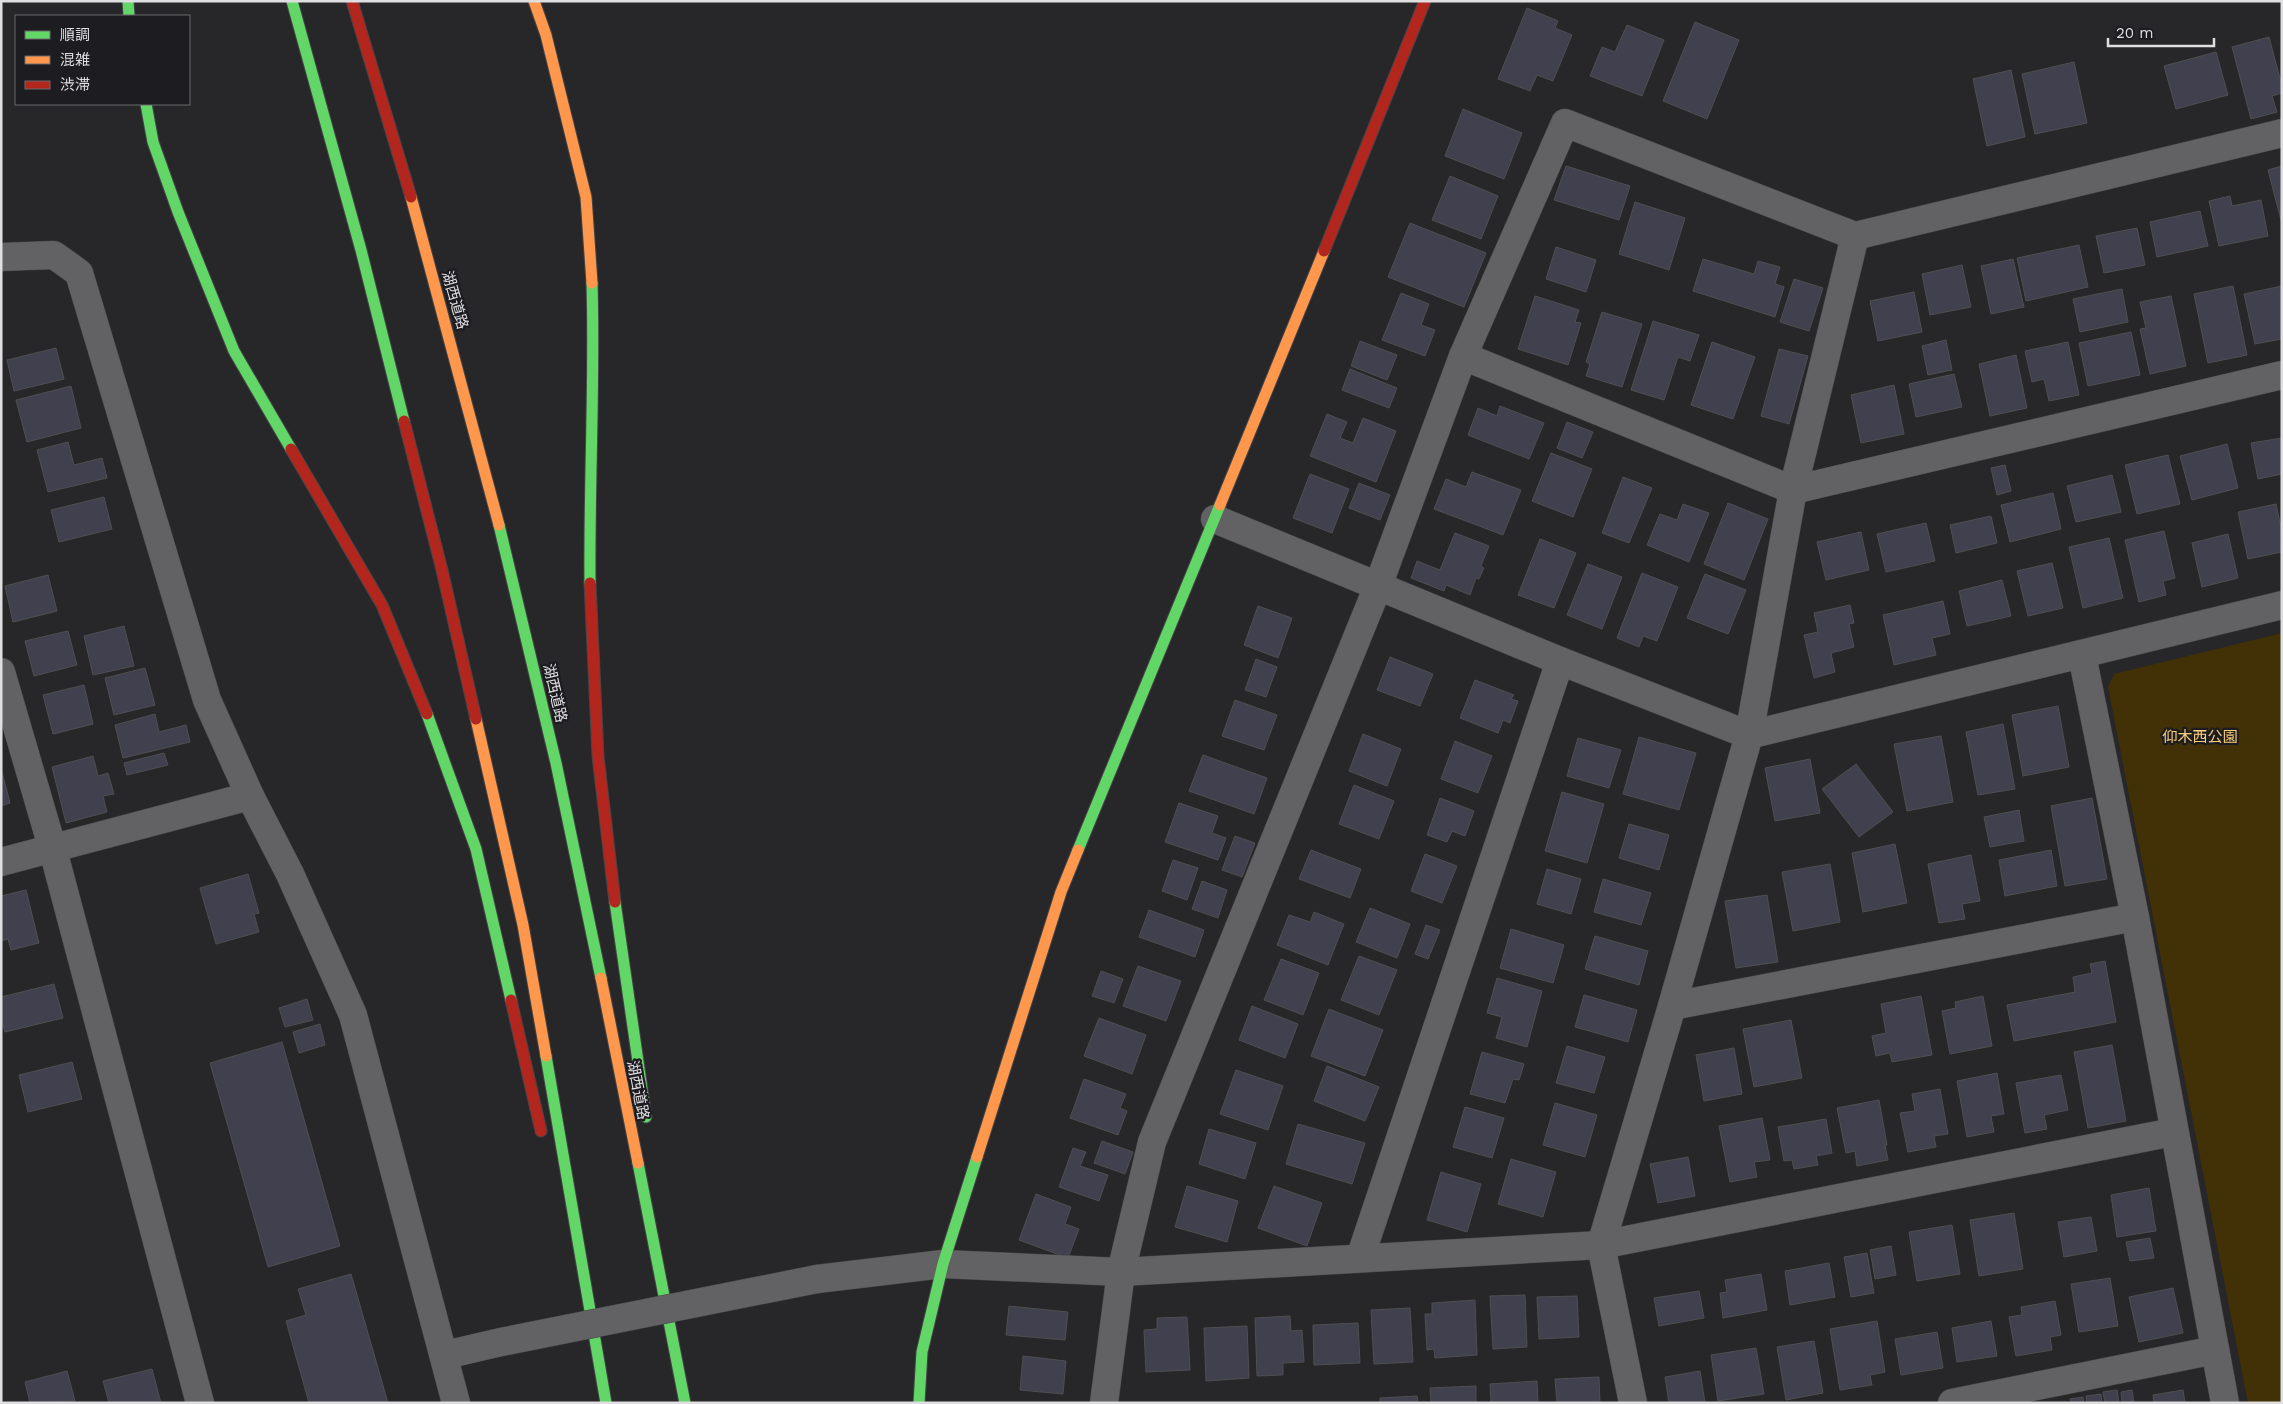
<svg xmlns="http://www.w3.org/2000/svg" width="2283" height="1404" viewBox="0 0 2283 1404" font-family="'Work Sans','Noto Sans JP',sans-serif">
	<rect width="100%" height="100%" fill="#272729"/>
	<polygon fill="#423006" points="2282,633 2282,1403 2248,1403 2108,687 2114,674"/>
	<g fill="#40404e" stroke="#4f4f51">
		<polygon points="1527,8 1558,21 1555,28 1572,35 1553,81 1537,75 1530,91 1498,79"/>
		<polygon points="1695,22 1739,40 1707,119 1663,101"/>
		<polygon points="1627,25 1664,40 1642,96 1590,76 1602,47 1615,52"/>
		<polygon points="2269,37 2282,86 2282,93 2272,96 2277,112 2251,119 2232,47"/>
		<polygon points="2216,52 2228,95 2176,109 2164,66"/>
		<polygon points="2074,62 2087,123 2035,134 2022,74"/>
		<polygon points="2011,70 2025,137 1987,146 1973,79"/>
		<polygon points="1463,109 1522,133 1504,179 1445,156"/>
		<polygon points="1566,166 1630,186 1619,220 1554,200"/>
		<polygon points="2282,166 2282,224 2268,170"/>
		<polygon points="1450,176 1498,196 1481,239 1432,220"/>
		<polygon points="2230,196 2232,206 2261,200 2268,236 2219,246 2209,201"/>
		<polygon points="1635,202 1685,218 1669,270 1619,254"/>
		<polygon points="2200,211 2208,246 2157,257 2150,222"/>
		<polygon points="1410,223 1486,253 1464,307 1388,277"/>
		<polygon points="2137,228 2145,265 2104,273 2096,236"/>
		<polygon points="2079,245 2088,287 2026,301 2017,258"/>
		<polygon points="1556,247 1596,260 1586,292 1546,279"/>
		<polygon points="1703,259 1754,274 1758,261 1780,267 1775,284 1784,287 1775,317 1693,291"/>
		<polygon points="2013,259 2024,307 1991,314 1981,266"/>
		<polygon points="1962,265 1971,307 1930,315 1922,274"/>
		<polygon points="1794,279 1823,288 1809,331 1780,322"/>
		<polygon points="2233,286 2247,355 2208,363 2194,294"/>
		<polygon points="2282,286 2282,339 2255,344 2244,294"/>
		<polygon points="2122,289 2128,322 2080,332 2073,299"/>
		<polygon points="1914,292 1922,332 1878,341 1870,301"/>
		<polygon points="1401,293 1429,304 1421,325 1435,330 1425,356 1382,340"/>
		<polygon points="1535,296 1579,310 1575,322 1581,323 1568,365 1518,349"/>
		<polygon points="2171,296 2186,366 2150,374 2140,329 2146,328 2140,302"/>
		<polygon points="1602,312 1642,324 1622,387 1586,376 1590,364 1586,362"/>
		<polygon points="1653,321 1699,335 1690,361 1678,357 1664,400 1631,390"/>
		<polygon points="2131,332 2140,375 2088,386 2079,343"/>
		<polygon points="1946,340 1952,370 1928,375 1922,346"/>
		<polygon points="1360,341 1397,355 1387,380 1351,366"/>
		<polygon points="1712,342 1755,357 1733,419 1691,405"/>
		<polygon points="2068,342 2079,395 2049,401 2044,379 2032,382 2025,351"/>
		<polygon points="56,348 64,379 14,391 7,360"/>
		<polygon points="1779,349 1808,356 1789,424 1761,416"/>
		<polygon points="2016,355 2027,408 1990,416 1979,364"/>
		<polygon points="1350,369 1397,388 1389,408 1342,390"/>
		<polygon points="1954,374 1962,407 1916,417 1909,384"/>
		<polygon points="1894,385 1904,434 1861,443 1851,395"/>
		<polygon points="71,386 81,428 27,442 16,400"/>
		<polygon points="1500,406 1544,423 1529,459 1468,435 1478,408 1497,416"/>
		<polygon points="1327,414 1347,422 1340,438 1353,443 1363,418 1396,431 1376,482 1310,456"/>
		<polygon points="1567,422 1593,432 1582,458 1557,448"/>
		<polygon points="2282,438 2282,474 2258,479 2251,443"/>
		<polygon points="68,442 74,465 102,458 107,478 48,492 37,450"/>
		<polygon points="2227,444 2238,488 2192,500 2180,456"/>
		<polygon points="1551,453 1592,469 1573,517 1532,501"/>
		<polygon points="2168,455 2180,504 2137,514 2125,465"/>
		<polygon points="2005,465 2011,491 1997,495 1991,468"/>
		<polygon points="1472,472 1521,490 1503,535 1434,509 1446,479 1466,487"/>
		<polygon points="1310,474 1349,489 1332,533 1293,518"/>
		<polygon points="2112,475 2121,512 2076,522 2067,486"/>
		<polygon points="1623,477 1652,488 1629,543 1602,533"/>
		<polygon points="1359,483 1390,495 1380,520 1349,508"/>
		<polygon points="2053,493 2061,529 2010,542 2001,505"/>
		<polygon points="104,497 112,529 59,542 51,510"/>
		<polygon points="1728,503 1768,519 1744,580 1704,564"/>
		<polygon points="1683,504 1709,513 1689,562 1647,545 1660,514 1677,520"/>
		<polygon points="2276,504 2282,532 2282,552 2248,559 2238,512"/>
		<polygon points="1991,516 1997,543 1956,553 1950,525"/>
		<polygon points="1926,523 1935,561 1886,572 1877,534"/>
		<polygon points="2164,531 2175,578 2163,581 2166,595 2139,602 2125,540"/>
		<polygon points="1861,532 1869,570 1826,580 1817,542"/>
		<polygon points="1455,533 1489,546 1481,566 1484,568 1479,579 1476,578 1470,595 1446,585 1444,591 1411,578 1417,561 1440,570"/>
		<polygon points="2228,534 2238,578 2202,587 2192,543"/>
		<polygon points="2109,538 2123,598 2083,608 2069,547"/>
		<polygon points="1540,539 1576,553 1554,608 1518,595"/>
		<polygon points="2052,563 2063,608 2028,616 2017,571"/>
		<polygon points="1588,564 1622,577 1602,629 1567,615"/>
		<polygon points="1642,573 1678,587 1657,641 1643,636 1639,647 1617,638"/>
		<polygon points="1705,574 1746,590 1728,634 1687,618"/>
		<polygon points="48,575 57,611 13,622 5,586"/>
		<polygon points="2002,580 2011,616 1967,626 1959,591"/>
		<polygon points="1943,601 1950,634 1932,638 1936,655 1894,665 1883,615"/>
		<polygon points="1850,605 1854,623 1849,624 1854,647 1831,653 1835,672 1814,678 1804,635 1818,632 1814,613"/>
		<polygon points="1258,606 1292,618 1278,658 1244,645"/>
		<polygon points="124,626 134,666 93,675 84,636"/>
		<polygon points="68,631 77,665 34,676 25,641"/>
		<polygon points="1390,657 1433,674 1420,706 1377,690"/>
		<polygon points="1256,659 1277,667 1266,697 1245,690"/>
		<polygon points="145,668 155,705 114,715 105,678"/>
		<polygon points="1475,680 1514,695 1511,699 1518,701 1510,723 1503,720 1498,733 1460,718"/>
		<polygon points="84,685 93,724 53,734 43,695"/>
		<polygon points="1235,700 1277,715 1264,750 1222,736"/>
		<polygon points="2058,706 2069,767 2023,776 2012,715"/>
		<polygon points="155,714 159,732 186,725 190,742 123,758 115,725"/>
		<polygon points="2003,724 2015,789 1978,795 1966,732"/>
		<polygon points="1363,734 1401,749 1387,786 1349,771"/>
		<polygon points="1941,736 1953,802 1907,811 1894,744"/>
		<polygon points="1639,737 1696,753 1679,810 1623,794"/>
		<polygon points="1578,738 1621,750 1609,788 1567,776"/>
		<polygon points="1455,741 1492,756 1478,793 1441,779"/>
		<polygon points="164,753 168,765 127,775 124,763"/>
		<polygon points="1203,755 1267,778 1254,814 1189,791"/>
		<polygon points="93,756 98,776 108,773 114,794 103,796 107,812 66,823 52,767"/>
		<polygon points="1810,759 1820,813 1775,821 1765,768"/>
		<polygon points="1856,764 1893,812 1859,837 1822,789"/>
		<polygon points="1,768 10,803 1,806"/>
		<polygon points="1354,785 1394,801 1379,839 1339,824"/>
		<polygon points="1562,792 1604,804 1587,863 1545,851"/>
		<polygon points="1440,798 1474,811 1465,836 1452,831 1447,842 1427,835"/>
		<polygon points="2092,798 2107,879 2065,886 2051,806"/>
		<polygon points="1179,803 1218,816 1212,833 1226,838 1218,860 1165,842"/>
		<polygon points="2019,810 2024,841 1990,847 1984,817"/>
		<polygon points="1629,824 1669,835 1659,870 1619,858"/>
		<polygon points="1235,836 1255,843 1242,877 1222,870"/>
		<polygon points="1895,844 1907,903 1863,912 1852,853"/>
		<polygon points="1311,850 1361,869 1350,898 1299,879"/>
		<polygon points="2051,850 2057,886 2005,896 1999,860"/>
		<polygon points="1425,854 1457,866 1442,903 1411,891"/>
		<polygon points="1971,855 1980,901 1962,904 1965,919 1939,923 1928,864"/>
		<polygon points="1173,860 1198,868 1187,900 1162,891"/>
		<polygon points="1830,864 1840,922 1793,931 1782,872"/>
		<polygon points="1547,869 1581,879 1571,914 1537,904"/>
		<polygon points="248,874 259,913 254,914 259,932 216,944 200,888"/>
		<polygon points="1603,879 1651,893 1641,925 1594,912"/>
		<polygon points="1202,881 1227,890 1218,918 1192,909"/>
		<polygon points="26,890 39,943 11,950 8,939 1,941 1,896"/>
		<polygon points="1767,895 1778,962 1736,968 1725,901"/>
		<polygon points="1370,908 1410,924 1397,958 1356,942"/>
		<polygon points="1149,910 1204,930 1195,957 1139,937"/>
		<polygon points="1314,912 1344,924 1328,965 1277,945 1289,915 1310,922"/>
		<polygon points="1426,925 1440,930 1428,959 1415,954"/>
		<polygon points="1511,929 1564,945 1553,983 1500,968"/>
		<polygon points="1595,936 1648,951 1639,985 1585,969"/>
		<polygon points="1359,956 1397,970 1379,1015 1341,1000"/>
		<polygon points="1281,959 1319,973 1303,1015 1264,1000"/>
		<polygon points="2105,961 2116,1022 2014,1041 2007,1005 2075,992 2073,977 2092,973 2090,964"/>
		<polygon points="1138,966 1181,981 1166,1021 1123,1006"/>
		<polygon points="1101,971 1123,979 1114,1003 1092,996"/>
		<polygon points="1497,978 1542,991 1527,1047 1496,1038 1502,1017 1487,1013"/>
		<polygon points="54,984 63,1018 5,1032 1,1018 1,997"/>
		<polygon points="1584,995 1637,1010 1628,1042 1575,1027"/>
		<polygon points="1921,996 1932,1055 1892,1062 1890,1053 1876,1056 1872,1036 1886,1033 1881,1004"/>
		<polygon points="1983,996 1992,1046 1950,1054 1942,1011 1956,1008 1955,1002"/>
		<polygon points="307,999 313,1020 285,1027 279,1008"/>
		<polygon points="1252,1006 1298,1024 1285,1058 1239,1040"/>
		<polygon points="1329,1009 1383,1030 1365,1076 1311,1056"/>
		<polygon points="1099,1018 1146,1035 1132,1074 1084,1056"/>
		<polygon points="1791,1020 1802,1078 1754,1087 1743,1029"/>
		<polygon points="320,1024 325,1045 299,1053 293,1032"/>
		<polygon points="282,1042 340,1246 268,1267 210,1063"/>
		<polygon points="2112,1045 2126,1121 2088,1128 2074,1052"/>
		<polygon points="1567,1046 1605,1057 1594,1093 1556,1083"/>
		<polygon points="1734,1048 1742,1094 1704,1101 1696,1055"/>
		<polygon points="1482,1052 1524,1064 1519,1080 1513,1079 1505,1103 1470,1094"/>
		<polygon points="72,1062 82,1099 28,1112 19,1075"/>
		<polygon points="1327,1066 1379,1087 1365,1121 1314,1101"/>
		<polygon points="1236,1070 1283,1086 1268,1130 1220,1114"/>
		<polygon points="1997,1073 2004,1114 1991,1116 1994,1132 1967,1137 1957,1081"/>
		<polygon points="2061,1075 2068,1110 2044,1115 2047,1129 2025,1133 2016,1083"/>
		<polygon points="1084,1079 1126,1094 1120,1108 1127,1111 1118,1135 1070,1118"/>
		<polygon points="1940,1089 1948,1134 1934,1136 1936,1147 1908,1152 1900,1113 1915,1111 1912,1094"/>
		<polygon points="1879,1100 1887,1145 1885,1145 1888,1160 1857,1166 1855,1151 1846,1153 1837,1108"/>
		<polygon points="1555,1103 1597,1115 1585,1157 1543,1145"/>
		<polygon points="1465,1107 1504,1118 1492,1158 1453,1147"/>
		<polygon points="1762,1118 1770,1160 1754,1162 1757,1177 1730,1182 1719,1126"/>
		<polygon points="1826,1119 1832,1153 1816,1156 1818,1165 1794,1169 1792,1160 1784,1161 1778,1127"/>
		<polygon points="1298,1124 1365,1143 1352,1184 1286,1164"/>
		<polygon points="1209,1129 1256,1143 1245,1179 1199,1164"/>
		<polygon points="1102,1141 1133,1152 1125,1174 1094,1163"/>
		<polygon points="1073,1148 1086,1152 1080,1166 1108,1175 1099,1201 1059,1187"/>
		<polygon points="1688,1157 1695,1196 1658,1203 1650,1164"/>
		<polygon points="1511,1159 1556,1172 1543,1217 1498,1204"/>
		<polygon points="1441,1172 1481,1184 1467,1232 1427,1220"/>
		<polygon points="1187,1186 1238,1201 1227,1242 1175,1227"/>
		<polygon points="1274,1186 1322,1203 1307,1246 1258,1228"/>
		<polygon points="2149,1188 2156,1231 2117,1237 2111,1195"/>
		<polygon points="1036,1194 1071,1207 1065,1224 1079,1229 1068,1258 1019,1240"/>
		<polygon points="2014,1213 2023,1269 1979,1276 1970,1220"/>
		<polygon points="2091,1217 2097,1251 2064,1257 2058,1222"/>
		<polygon points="1952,1225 1960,1274 1917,1281 1909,1232"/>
		<polygon points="2150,1238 2154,1258 2130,1261 2126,1242"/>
		<polygon points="1891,1246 1896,1275 1875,1279 1870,1250"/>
		<polygon points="1867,1253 1874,1293 1851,1297 1844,1257"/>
		<polygon points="1829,1263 1835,1297 1790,1305 1785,1271"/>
		<polygon points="351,1274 388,1403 309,1403 286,1321 306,1315 298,1289"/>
		<polygon points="1761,1274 1767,1310 1723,1318 1720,1293 1727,1292 1725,1280"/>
		<polygon points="2110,1278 2118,1326 2079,1332 2071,1284"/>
		<polygon points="2173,1288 2183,1333 2139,1342 2129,1297"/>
		<polygon points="1699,1291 1704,1318 1659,1326 1654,1298"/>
		<polygon points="1525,1295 1527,1347 1493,1349 1490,1296"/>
		<polygon points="1577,1296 1579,1337 1539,1339 1537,1297"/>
		<polygon points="1475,1300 1477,1355 1435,1358 1434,1349 1427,1350 1425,1314 1432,1314 1432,1303"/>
		<polygon points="2055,1301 2061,1335 2050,1337 2052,1350 2016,1356 2009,1317 2022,1315 2021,1307"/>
		<polygon points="1009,1306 1068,1312 1065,1340 1006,1335"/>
		<polygon points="1410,1308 1413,1362 1374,1364 1371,1310"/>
		<polygon points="1290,1316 1291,1331 1302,1330 1304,1362 1283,1363 1283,1375 1257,1376 1255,1318"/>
		<polygon points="1187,1317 1190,1370 1146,1372 1144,1330 1157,1329 1157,1318"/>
		<polygon points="1877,1321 1885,1372 1870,1375 1872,1385 1840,1390 1830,1329"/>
		<polygon points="1991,1321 1997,1356 1957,1362 1952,1328"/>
		<polygon points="1358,1323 1360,1363 1314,1365 1313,1325"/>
		<polygon points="1247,1326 1249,1378 1206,1381 1204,1328"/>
		<polygon points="1937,1332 1943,1368 1901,1375 1895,1339"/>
		<polygon points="1814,1341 1823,1393 1786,1400 1777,1347"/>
		<polygon points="1756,1348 1764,1394 1718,1401 1711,1355"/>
		<polygon points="1023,1356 1066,1361 1063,1394 1020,1390"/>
		<polygon points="152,1369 161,1403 109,1403 103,1381"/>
		<polygon points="67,1371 75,1401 30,1403 25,1382"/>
		<polygon points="1700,1371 1705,1403 1669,1403 1665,1377"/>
		<polygon points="1599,1377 1600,1403 1557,1403 1555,1379"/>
		<polygon points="1537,1381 1538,1403 1491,1403 1490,1384"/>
		<polygon points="1476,1386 1476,1403 1431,1403 1430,1388"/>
		<polygon points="2117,1390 2119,1403 2105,1403 2103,1392"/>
		<polygon points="2132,1390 2134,1403 2122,1403 2121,1392"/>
		<polygon points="2183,1390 2185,1403 2154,1403 2153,1395"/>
		<polygon points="2101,1394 2102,1403 2087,1403 2086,1396"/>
		<polygon points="1417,1396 1418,1403 1380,1403 1380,1398"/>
		<polygon points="2083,1397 2084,1403 2071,1403 2070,1399"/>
	</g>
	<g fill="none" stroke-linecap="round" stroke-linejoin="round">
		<g stroke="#454548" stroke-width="29">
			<g id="street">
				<polyline points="1,257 54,255 79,273 207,700 250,796 290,874 353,1015 456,1403"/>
				<polyline points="1463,356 1793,490 2282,375"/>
				<polyline points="1215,519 1560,661 1749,735 2282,605"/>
				<polyline points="2082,655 2135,917 2225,1403"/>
				<polyline points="1,672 53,850 200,1403"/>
				<polyline points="1,862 250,796"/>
				<polyline points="1672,1006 2135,917"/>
				<polyline points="1360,1258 1560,661"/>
				<polyline points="817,1279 943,1264 1121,1272 1601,1245 2173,1132"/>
				<polyline points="445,1355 501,1342"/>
				<polyline points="1104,1403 1121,1272 1152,1142 1378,586 1463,356 1565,123 1855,236 2282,133"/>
				<polyline points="1633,1403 1601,1245 1672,1006 1749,735 1793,490 1855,236"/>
				<polyline points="1952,1403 2215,1350"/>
			</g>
		</g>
		<g stroke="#454548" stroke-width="13">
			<g id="fast">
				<polyline points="128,1 129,16"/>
				<polyline points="292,1 361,250 404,421"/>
				<polyline points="146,104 153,142 178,212 234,351 291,449"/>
				<polyline points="499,525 556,763 601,978"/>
				<path d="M590,583C589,483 595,383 592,283"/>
				<polyline points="427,714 476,849 511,1000"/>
				<polyline points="1078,850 1220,505"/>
				<polyline points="615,902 646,1117"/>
				<polyline points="546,1056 606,1403"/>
				<polyline points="638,1163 685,1403"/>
				<polyline points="919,1403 922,1352 943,1264 977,1157"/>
			</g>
		</g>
		<g stroke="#454548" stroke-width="13">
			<g id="slow">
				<polyline points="534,1 546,35 586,197 592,283"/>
				<polyline points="411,197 499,525"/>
				<polyline points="1220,505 1324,251"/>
				<polyline points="476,719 523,925 546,1056"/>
				<polyline points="601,978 638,1163"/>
				<polyline points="977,1157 1061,892 1078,850"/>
			</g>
		</g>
		<g stroke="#454548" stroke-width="13">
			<g id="jam">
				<polyline points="352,1 411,197"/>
				<polyline points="1324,251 1425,1"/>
				<polyline points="404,421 442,570 476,719"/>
				<polyline points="291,449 382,605 427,714"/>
				<polyline points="590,583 598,756 615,902"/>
				<polyline points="511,1000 541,1131"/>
			</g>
		</g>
		<use href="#street" stroke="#626264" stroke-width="28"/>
		<use href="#fast" stroke="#63d668" stroke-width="11"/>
		<use href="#slow" stroke="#ff974d" stroke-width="11"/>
		<use href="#jam" stroke="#b3261e" stroke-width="11"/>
		<g stroke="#454548" stroke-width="29" stroke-linecap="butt">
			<polyline id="street-bridge" points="501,1342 817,1279"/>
		</g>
		<use href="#street-bridge" stroke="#626264" stroke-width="28"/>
	</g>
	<g text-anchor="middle" stroke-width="4.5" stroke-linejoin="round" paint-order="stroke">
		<g font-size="15" fill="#dfdfe2" stroke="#1c1c21">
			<text transform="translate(455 300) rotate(74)" y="5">湖西道路</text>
			<text transform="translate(555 693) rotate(77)" y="5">湖西道路</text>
			<text transform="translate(638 1090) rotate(79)" y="5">湖西道路</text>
		</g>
		<g font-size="15" fill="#fbd078" stroke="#1c1c21">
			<text x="2200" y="742">仰木西公園</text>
		</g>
	</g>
	<rect width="2283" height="1404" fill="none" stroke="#dfdfe2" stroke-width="5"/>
	<rect x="15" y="15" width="175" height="90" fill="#1c1c21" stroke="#6a6a6e"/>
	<rect x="25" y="31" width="25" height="8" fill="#63d668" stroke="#6a6a6e"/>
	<text x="60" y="40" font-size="15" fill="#dfdfe2">順調</text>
	<rect x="25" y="56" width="25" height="8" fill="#ff974d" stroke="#6a6a6e"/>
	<text x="60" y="65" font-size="15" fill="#dfdfe2">混雑</text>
	<rect x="25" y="81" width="25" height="8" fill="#b3261e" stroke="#6a6a6e"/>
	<text x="60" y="90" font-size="15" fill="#dfdfe2">渋滞</text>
	<path d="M2108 38v8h106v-8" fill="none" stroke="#dfdfe2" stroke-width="2.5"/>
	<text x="2116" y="38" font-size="15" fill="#dfdfe2" stroke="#1c1c21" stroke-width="4" paint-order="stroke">20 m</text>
</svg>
